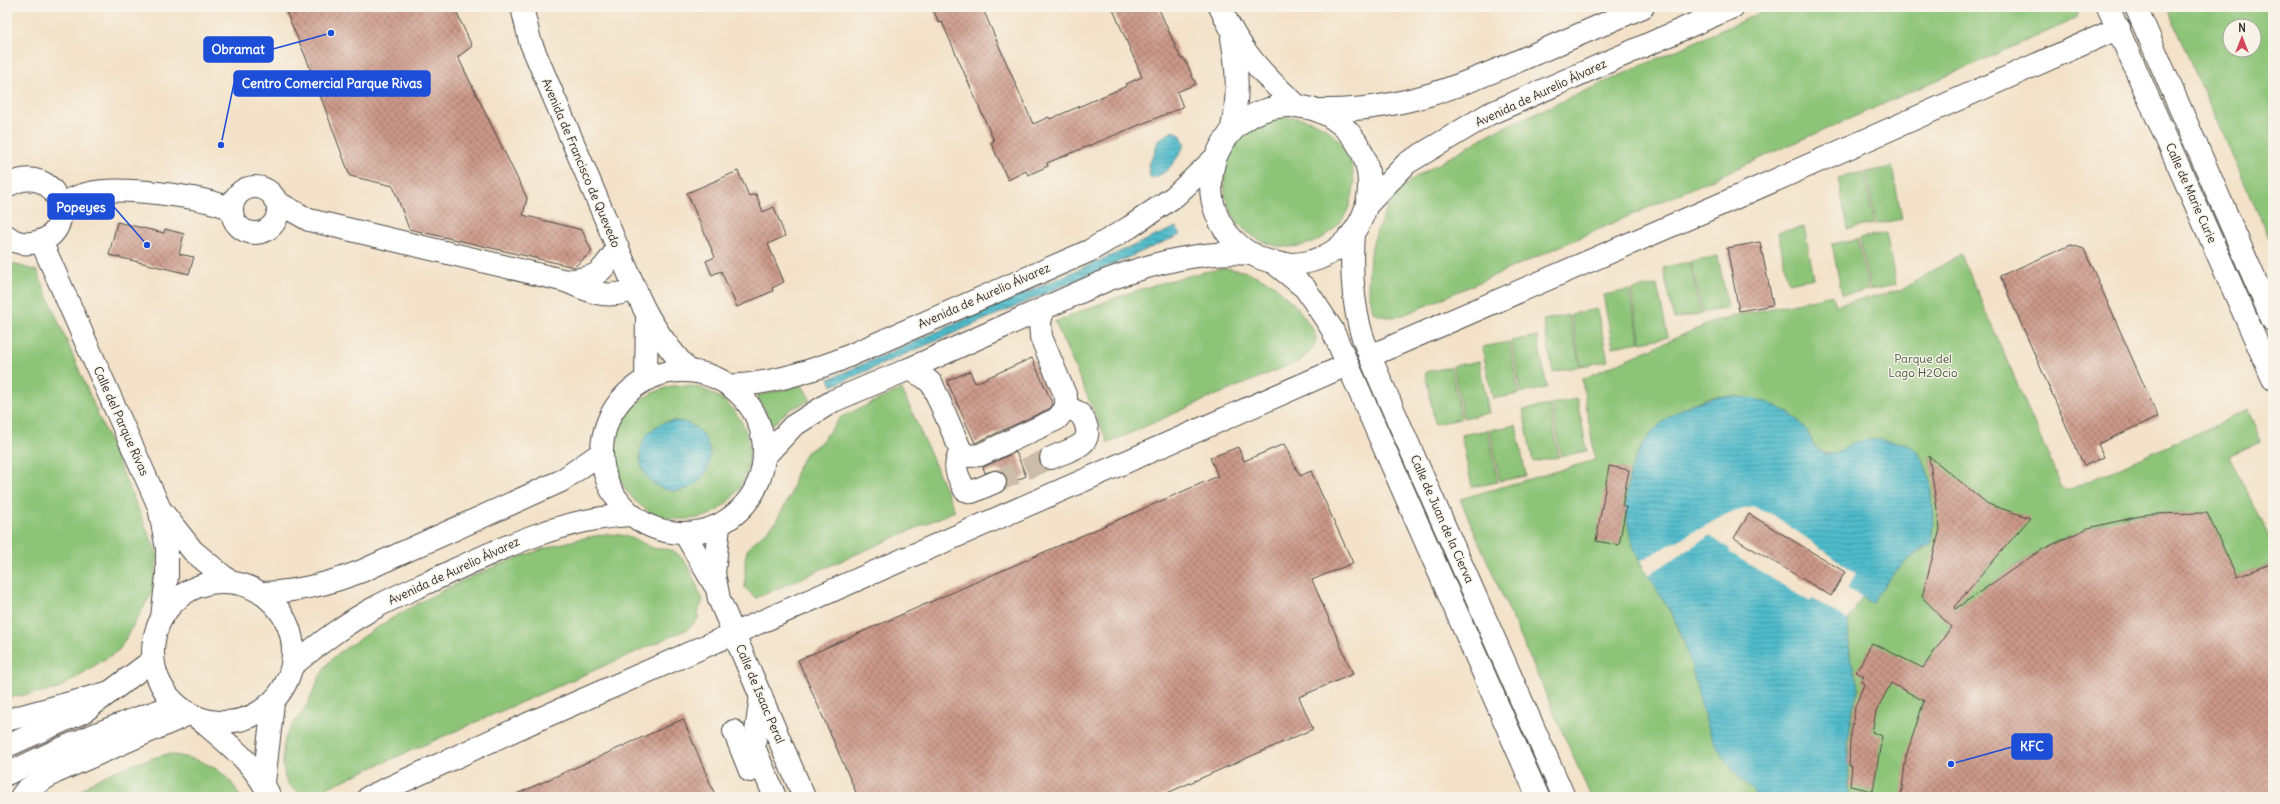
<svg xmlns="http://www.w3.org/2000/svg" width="2280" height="804" viewBox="0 0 2280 804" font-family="Delius,sans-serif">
	<defs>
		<pattern id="water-rules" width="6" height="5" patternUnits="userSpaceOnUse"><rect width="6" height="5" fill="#4fbbcb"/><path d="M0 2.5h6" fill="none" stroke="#4298a5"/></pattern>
		<pattern id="building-cross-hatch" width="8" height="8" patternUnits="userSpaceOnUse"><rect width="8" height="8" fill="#cb9888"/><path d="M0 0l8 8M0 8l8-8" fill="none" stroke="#a57c6f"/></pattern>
	</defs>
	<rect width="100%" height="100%" fill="#f7f3e8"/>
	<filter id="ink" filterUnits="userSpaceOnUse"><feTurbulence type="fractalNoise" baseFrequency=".025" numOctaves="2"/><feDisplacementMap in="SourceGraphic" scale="8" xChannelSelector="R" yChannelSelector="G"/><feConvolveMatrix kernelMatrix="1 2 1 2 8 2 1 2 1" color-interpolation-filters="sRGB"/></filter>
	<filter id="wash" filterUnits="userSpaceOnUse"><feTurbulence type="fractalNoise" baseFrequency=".012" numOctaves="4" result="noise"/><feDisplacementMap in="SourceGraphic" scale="16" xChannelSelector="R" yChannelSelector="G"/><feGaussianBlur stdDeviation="0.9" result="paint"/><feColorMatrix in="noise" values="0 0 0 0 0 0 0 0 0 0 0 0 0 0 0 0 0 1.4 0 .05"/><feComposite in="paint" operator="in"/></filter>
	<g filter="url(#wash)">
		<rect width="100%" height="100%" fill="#f3e2c9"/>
		<g fill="#8dc478" stroke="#5c7852" fill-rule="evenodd">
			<path d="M1773,7L2080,8L2076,17L2069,22L1425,306C1404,314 1394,323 1373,312L1368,287L1370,254L1377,230L1391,201L1409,181L1493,132Z"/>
			<path d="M2166,7H2273V247ZM2230,26H2254V50H2230Z"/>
			<circle cx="1289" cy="182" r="65"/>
			<polygon points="1892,167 1902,219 1876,224 1866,172"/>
			<polygon points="1864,172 1874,224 1848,229 1838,178"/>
			<polygon points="1804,227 1814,278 1788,283 1778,232"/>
			<polygon points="1886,233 1896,285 1870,290 1860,238"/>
			<polygon points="1858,239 1868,290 1842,295 1832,244"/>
			<path d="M1961,254L2062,488L2071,489L2248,410L2261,441L2229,456L2273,545V563L2237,577L2207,513C2188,513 2168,512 2149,514C2084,520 1998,567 1957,618C1938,641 1924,667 1908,691L1924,701L1901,797H1849L1848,741L1853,707L1859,688L1850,657L1848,620L1862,597L1883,586L1893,572L1905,562L1931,545C1934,515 1933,487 1922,459L1854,443C1834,459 1818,459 1808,432L1738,396L1710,397L1687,406L1626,499L1628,523L1635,549L1678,626L1695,672L1705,718L1722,754L1758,797H1591L1460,499L1595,460L1582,379L1717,320L1833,295L1836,305L1901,290Z"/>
			<polygon points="1718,256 1728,308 1702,313 1691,261"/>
			<polygon points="7,262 37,271 158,556 152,593 119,650 58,689 7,698"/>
			<polygon points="1690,262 1700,314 1674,319 1663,267"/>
			<path d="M1225,268L1248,272L1273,284L1297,307L1314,331L1316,339L1313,349L1300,361L1207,399L1108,443L1055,322C1112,298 1163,279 1225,268Z"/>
			<polygon points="1657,285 1668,337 1641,342 1631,290"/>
			<polygon points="1629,290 1640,342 1613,347 1603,295"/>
			<polygon points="1597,309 1608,361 1581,366 1571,314"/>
			<polygon points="1569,315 1580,366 1553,372 1543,320"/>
			<polygon points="1537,336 1547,388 1521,393 1511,341"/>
			<polygon points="1509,342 1519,394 1493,399 1482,347"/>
			<polygon points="1479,361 1489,413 1463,418 1453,366"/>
			<polygon points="1451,367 1461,419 1435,424 1425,372"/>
			<polygon points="802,385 811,400 789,410 771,426 766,411 756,396"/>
			<path d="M672,386C680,386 689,385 696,387C733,397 755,430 748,467C745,484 735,496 722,507C709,518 694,520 677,519C672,518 665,518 659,517C655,516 650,512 646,509C611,488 606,440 631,409C641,396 657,391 672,386ZM673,421L685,422L696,428L699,481L689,488L678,491L643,469L640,458L641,447Z"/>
			<polygon points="902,389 955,511 756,598 745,588 745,559 748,548 775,523 790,496 797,470 805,454 820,443 841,417"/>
			<polygon points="1577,399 1587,451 1561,456 1551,404"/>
			<polygon points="1549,405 1559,457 1533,462 1523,410"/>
			<polygon points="1516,425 1526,476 1500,481 1490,430"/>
			<polygon points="1488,430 1498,482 1472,487 1461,435"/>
			<path d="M607,534C631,535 632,538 653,548C659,550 665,548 671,550C689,558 695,584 703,601L699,609L698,619L688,629L310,795C287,791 283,780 283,759C282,731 292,729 305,708C314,694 318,675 329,662C338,652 352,644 363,637C425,594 531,544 607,534Z"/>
			<path d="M167,754C197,758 226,766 240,797H73C99,773 133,764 167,754Z"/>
		</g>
		<g fill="url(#water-rules)" stroke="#3d737b">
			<path d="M1173,131L1180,134L1185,144C1178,158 1167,176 1150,178L1148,164L1154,155L1158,140Z"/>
			<polygon points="1176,227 1180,235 832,386 829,379"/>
			<path d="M1724,396C1755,396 1789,405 1807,431C1812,439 1812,446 1820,451C1837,461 1843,446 1856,442C1867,439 1878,439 1889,441C1898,442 1907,442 1914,449C1936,469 1934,518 1931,545C1903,560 1889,577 1872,603L1862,597L1848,620L1850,657L1859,688L1853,707L1848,741L1849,797H1758C1741,780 1722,759 1712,737C1697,702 1694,663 1678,627C1667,600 1646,578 1635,551C1608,478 1645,406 1724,396Z"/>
			<circle cx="675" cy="456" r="35"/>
		</g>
		<polygon fill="#f3e2c9" points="1752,507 1772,514 1856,573 1848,589 1862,597 1848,620 1813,599 1810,602 1729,552 1730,549 1709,536 1648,575 1640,561 1729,513"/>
		<g id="blocks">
			<g fill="url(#building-cross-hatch)">
				<polygon points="284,7 454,7 472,46 458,57 527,198 523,215 582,230 592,252 574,267 409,229 393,186 350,176 307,60"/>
				<polygon points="932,7 982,7 1033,124 1049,117 1050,119 1127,86 1126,84 1142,77 1112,7 1158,7 1181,59 1184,58 1196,84 1177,92 1183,107 1047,163 1048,166 1028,175 1026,171 1008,180 991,143 994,141 942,22 939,23"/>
				<polygon points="738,171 749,196 756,194 763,212 774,207 785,236 768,244 784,282 772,288 773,291 737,307 721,271 712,275 706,261 715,257 687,193"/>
				<polygon points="117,222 164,233 165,229 184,234 179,254 194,257 189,274 109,255"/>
				<polygon points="1760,242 1773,305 1739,311 1727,248"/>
				<polygon points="2071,245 2084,249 2158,417 2098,444 2104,457 2084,466 2000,276"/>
				<polygon points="1032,358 1053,405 1049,409 975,443 947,381 970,371 975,383"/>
				<polygon points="1284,444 1300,476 1311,471 1353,563 1312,580 1353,674 1299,697 1313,729 1158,797 858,797 798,660 1218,476 1210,458 1238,447 1244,461"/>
				<polygon points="1016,452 1026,476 1007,485 1007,477 1002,472 996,470 985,473 983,467"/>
				<polygon points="1929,456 1988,504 2030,518 1954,607 1955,609 2041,550 2088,528 2149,514 2207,513 2237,577 2273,563 2273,797 1901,797 1906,756 1924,701 1891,683 1876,712 1872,732 1882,736 1873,791 1850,786 1852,766 1849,766 1850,741 1855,707 1864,684 1861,681 1864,676 1856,672 1872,643 1923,668 1951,627 1922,597 1940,529"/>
				<polygon points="1609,466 1629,470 1622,506 1626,507 1619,545 1596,541"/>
				<polygon points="1749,514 1845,572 1831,596 1734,538"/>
				<polygon points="683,719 716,797 510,797"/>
			</g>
		</g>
	</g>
	<g filter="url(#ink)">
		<use href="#blocks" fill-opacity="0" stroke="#494643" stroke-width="1"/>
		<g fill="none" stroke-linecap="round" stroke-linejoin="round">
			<polyline stroke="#cbbda9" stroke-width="22" stroke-dasharray="22 11" stroke-linecap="butt" points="995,482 1051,458"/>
			<g stroke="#494643" stroke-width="24">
				<g id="minor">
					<path d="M522,7L530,41L639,298C651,325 668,348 688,370"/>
					<path d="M1220,7C1239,49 1263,76 1298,106"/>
					<polyline points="2108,7 2273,379"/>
					<polyline points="2136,7 2273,321"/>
					<path d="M1231,132C1239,98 1238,73 1232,38"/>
					<path d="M7,186C58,157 82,233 36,242C25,245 15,243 7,236"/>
					<circle cx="255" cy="210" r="23"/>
					<path d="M275,201L309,220L566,281C592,293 608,300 635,289"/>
					<path d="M60,204C69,201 77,196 86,194C117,185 202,196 232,209"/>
					<path d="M1353,233C1351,264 1352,298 1360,328C1365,347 1374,365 1381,382L1564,797"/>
					<polyline points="41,241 160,509 193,551 229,581"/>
					<polyline points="1273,262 1305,288 1332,329 1538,797"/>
					<path d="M566,281C598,277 599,276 617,249"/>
					<polyline points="1370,356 1719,205 2119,28"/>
					<polyline points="909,369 924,377 932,384 961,451 969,456 980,455 1057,419 1066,408 1066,397 1041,337 1040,322 1043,310"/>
					<polyline points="646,379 647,316"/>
					<path d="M961,451C952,467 957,475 965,490L972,492L995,482"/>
					<path d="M1051,458C1070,449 1095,447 1085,422C1081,412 1075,410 1066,408"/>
					<polyline points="160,512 167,549 167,576 162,617"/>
					<polyline points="719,526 714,573 719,599 804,797"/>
					<polyline points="685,534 714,584"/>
					<polyline points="761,695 754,747 775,797"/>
					<path d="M199,719C226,742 256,764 270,797"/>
					<polyline points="734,731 750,771"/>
					<polyline points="264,782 273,703"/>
					<polyline points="369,797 530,723 1347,365"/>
				</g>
			</g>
			<g stroke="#494643" stroke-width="24">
				<g id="major">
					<circle cx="1290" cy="185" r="79"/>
					<path d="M1320,110C1399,112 1461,86 1532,55C1569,39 1606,23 1643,7"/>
					<polyline points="1367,205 1407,163 1489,114 1733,7"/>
					<circle cx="683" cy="452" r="81"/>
					<path d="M730,386C768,384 801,374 837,361L1089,251L1130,227L1175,196L1215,158"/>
					<path d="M765,456L793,426L833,401L909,369L1107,280C1154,263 1202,250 1253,254"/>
					<circle cx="223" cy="652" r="70"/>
					<path d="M263,593C300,591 328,584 362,571L561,481L601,453"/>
					<path d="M293,665C320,643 347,622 378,606C402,593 428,583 452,571C510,544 567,518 631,515"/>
					<polyline points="7,720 110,692 153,660"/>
					<polyline points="21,797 26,790 54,773 189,714"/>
				</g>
			</g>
			<g stroke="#494643" stroke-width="24">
				<g id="highway">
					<polyline points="7,746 83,712 110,692"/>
					<path d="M7,774C62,747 119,723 177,705"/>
				</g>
			</g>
			<use href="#minor" stroke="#fff" stroke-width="22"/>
			<use href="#major" stroke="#fff" stroke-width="22"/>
			<use href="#highway" stroke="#fff" stroke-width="22"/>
		</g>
	</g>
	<g text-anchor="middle" stroke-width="3" stroke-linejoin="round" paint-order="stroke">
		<g font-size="12" fill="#2b2b2b" stroke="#f7f3e8">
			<text transform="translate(1541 93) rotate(-25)" y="4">Avenida de Aurelio Álvarez</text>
			<text transform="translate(581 163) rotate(67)" y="4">Avenida de Francisco de Quevedo</text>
			<text transform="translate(2191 193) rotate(66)" y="4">Calle de Marie Curie</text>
			<text transform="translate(984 296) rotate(-24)" y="4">Avenida de Aurelio Álvarez</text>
			<text transform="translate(121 421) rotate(66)" y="4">Calle del Parque Rivas</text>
			<text transform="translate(1442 519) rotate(66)" y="4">Calle de Juan de la Cierva</text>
			<text transform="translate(454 571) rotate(-25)" y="4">Avenida de Aurelio Álvarez</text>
			<text transform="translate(760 694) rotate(67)" y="4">Calle de Isaac Peral</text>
		</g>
		<g font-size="12" fill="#485942" stroke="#f7f3e8">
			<text x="1923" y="363">Parque del<tspan x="1923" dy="14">Lago H2Ocio</tspan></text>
		</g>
	</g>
	<path fill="none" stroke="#1d4ed8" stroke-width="1.5" d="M331 33L273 49M221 145L234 83M147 245L114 207M1951 764L2012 747"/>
	<g fill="#1d4ed8" stroke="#f7f3e8" stroke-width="1.5">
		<circle cx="331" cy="33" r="4"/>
		<circle cx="221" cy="145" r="4"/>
		<circle cx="147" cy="245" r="4"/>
		<circle cx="1951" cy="764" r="4"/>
	</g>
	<g fill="#1d4ed8" stroke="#1d4ed8" stroke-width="1.5">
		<rect x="204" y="37" width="69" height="25" rx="4"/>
		<rect x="234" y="71" width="196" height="25" rx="4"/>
		<rect x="48" y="194" width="66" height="25" rx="4"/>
		<rect x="2012" y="734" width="40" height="25" rx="4"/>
	</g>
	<g font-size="13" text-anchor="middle" font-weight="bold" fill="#fff">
		<text x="238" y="54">Obramat</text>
		<text x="332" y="88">Centro Comercial Parque Rivas</text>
		<text x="81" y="212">Popeyes</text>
		<text x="2032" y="751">KFC</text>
	</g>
	<rect width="2280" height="804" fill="none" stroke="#f7f3e8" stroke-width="24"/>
	<g transform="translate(2242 38)"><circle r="19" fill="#f7f3e8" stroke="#a5a39c"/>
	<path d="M0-3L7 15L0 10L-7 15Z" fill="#d1495b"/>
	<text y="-6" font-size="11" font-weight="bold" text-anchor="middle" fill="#2b2b2b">N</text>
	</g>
</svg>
